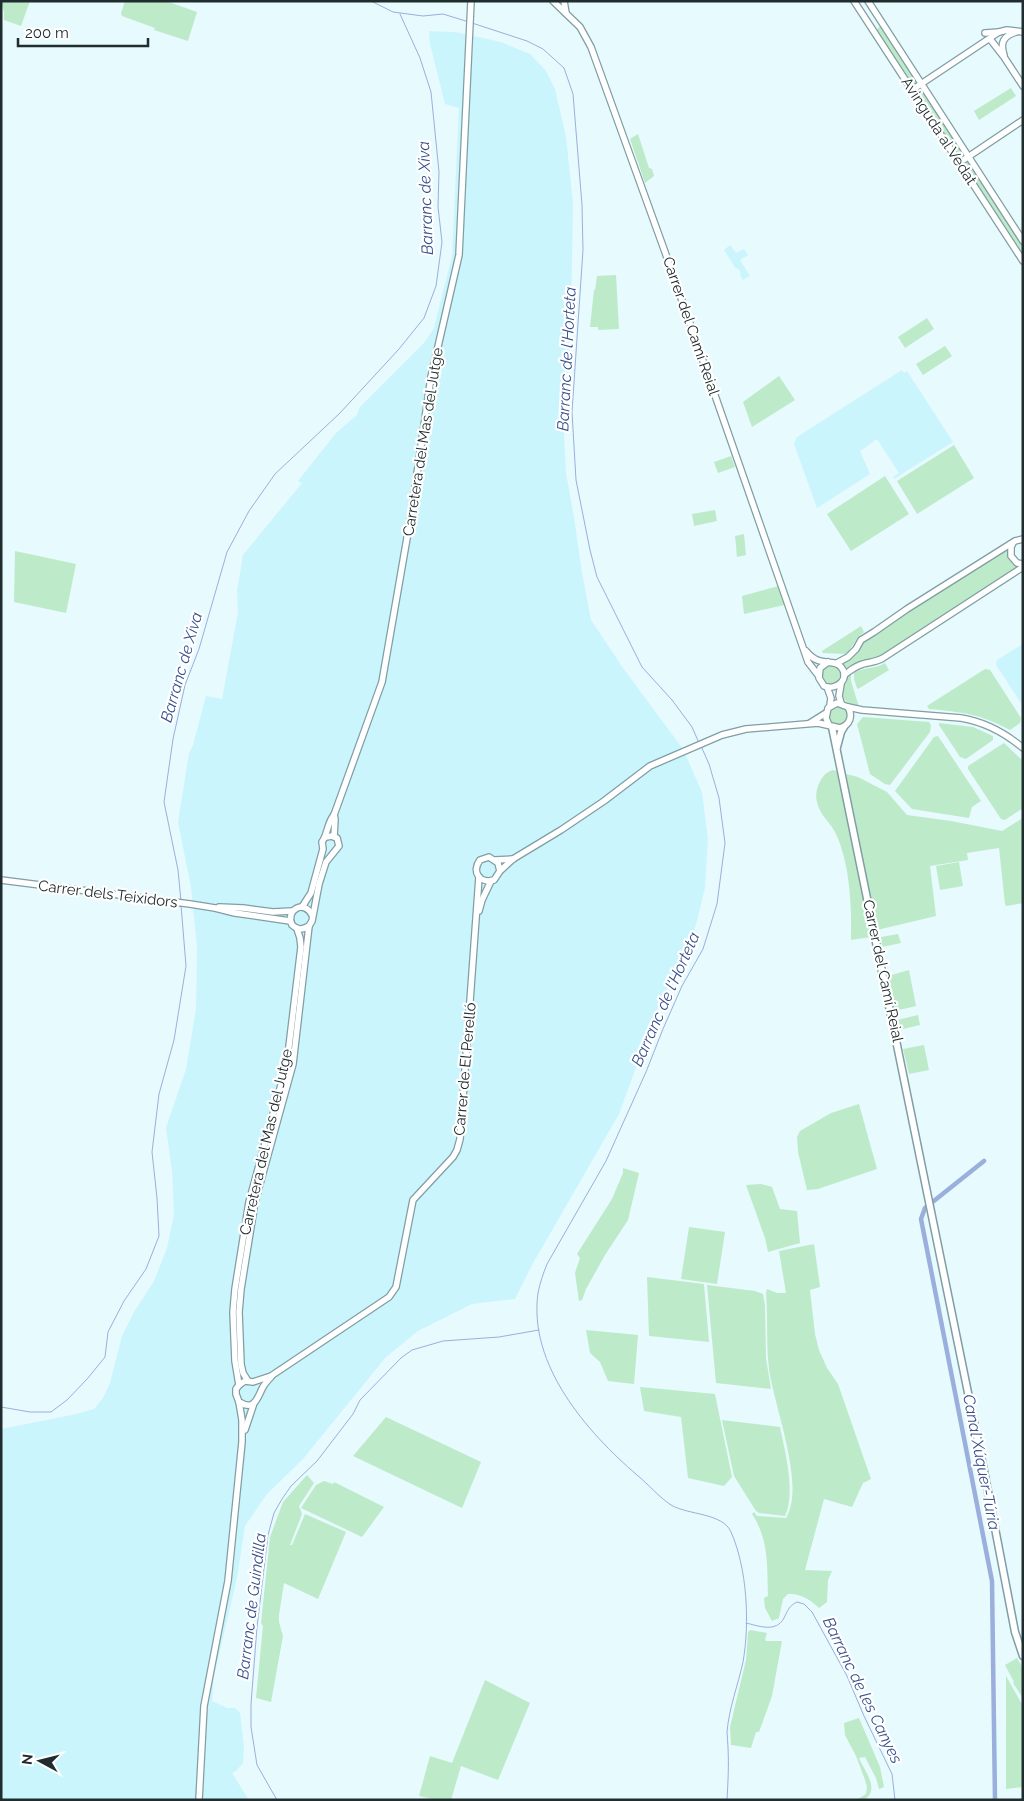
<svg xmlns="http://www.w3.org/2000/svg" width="1024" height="1801" viewBox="0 0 1024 1801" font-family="Raleway,sans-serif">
	<rect width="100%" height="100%" fill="#e7fafe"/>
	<g fill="#cbf5fc">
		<polygon points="429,31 455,32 501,42 530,54 546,71 555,89 566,137 573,204 571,314 564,437 566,473 574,517 582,573 591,620 623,668 683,749 702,792 708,840 705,888 697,921 684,959 658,1007 619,1114 532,1265 515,1299 472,1304 418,1331 386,1357 303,1459 267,1494 245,1526 237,1578 214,1677 212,1701 227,1708 235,1708 240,1713 244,1746 243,1763 236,1771 232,1773 249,1800 1,1800 1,1429 72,1415 94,1409 103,1398 110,1383 122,1336 134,1312 154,1281 167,1248 174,1214 172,1171 166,1128 186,1069 196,1009 197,947 191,887 178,822 189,753 193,745 206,696 222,699 238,612 237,591 243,555 302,483 298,481 336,433 357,415 359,408 424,343 434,328 452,256 459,108 445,104 430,44"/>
		<polygon points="730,245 736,253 744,249 748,255 740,260 750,276 743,280 740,275 741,273 738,268 736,269 724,250"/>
		<polygon points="902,370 904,373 907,371 953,442 894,479 893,477 899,473 877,439 860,451 870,474 817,508 794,444 797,437"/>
		<polygon points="1023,644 1023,706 996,665 997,660"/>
	</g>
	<g fill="#bdebc9">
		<polygon points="30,1 21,26 4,20 4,12 1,1"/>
		<polygon points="125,1 166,1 197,12 188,41 154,30 155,28 122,16 121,13"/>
		<polygon points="880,26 917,82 913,86 876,30"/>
		<polygon points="1011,88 1016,96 979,120 974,111"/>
		<polygon points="921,90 963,154 959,157 917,93"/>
		<polygon points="638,134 649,168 652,169 654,176 645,183 630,139"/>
		<polygon points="968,161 1023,245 1023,258 963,164"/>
		<polygon points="616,275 619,329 598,330 598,327 590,327 594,290 595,290 597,276"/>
		<polygon points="927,318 934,329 905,348 898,337"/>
		<polygon points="945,346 952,356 923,375 916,364"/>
		<polygon points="779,376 795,400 752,427 743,402"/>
		<polygon points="954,445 974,478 917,514 897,481"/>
		<polygon points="731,456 735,467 718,473 714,462"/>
		<polygon points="885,476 909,514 851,551 827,514"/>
		<polygon points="715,510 717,521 694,526 692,514"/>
		<polygon points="744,534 746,555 737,557 735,536"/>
		<polygon points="1009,547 1009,549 1022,566 879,658 846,671 842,664 853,656 862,641"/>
		<polygon points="15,551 76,564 66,613 14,602"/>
		<polygon points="782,585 789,604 744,614 742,596"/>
		<polygon points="861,626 864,632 858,637 849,651 845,654 823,653 822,651"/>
		<path d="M885,663L889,670L858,689L857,688L854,679V673C864,667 875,669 885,663Z"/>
		<circle cx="831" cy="676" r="10"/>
		<path d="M985,669L990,670L1021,718L1020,723L1010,730C981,714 961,712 929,709L927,706Z"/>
		<path d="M851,672V681L859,707C837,702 838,689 851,672Z"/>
		<circle cx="838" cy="716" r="10"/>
		<polygon points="863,717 929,722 931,725 930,732 890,785 885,784 870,774 857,724"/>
		<polygon points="939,723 973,727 993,736 993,740 966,759 960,757 939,725"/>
		<polygon points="938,736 981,801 972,807 969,818 912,809 895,791 934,737"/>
		<polygon points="1004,743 1023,761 1023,808 1005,820 1001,819 968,769 968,766"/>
		<path d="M833,770L837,771L871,937L851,940C852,908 850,864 836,834C831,823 819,814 817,802C814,790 821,773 833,770Z"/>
		<polygon points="846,774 858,777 887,792 907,815 951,821 1002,831 1023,818 1023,903 1006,906 1005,904 999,848 967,853 968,860 930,866 936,916 877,930"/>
		<polygon points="959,862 963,886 940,890 936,866"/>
		<polygon points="898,934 901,943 882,947 881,937"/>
		<polygon points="909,970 916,1006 895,1011 888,976"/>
		<polygon points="918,1015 920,1025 899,1030 897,1020"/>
		<polygon points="924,1045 929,1070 909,1074 903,1049"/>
		<polygon points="859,1104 877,1169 818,1189 807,1190 798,1152 797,1137 800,1131 831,1113"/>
		<polygon points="623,1168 639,1173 628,1220 605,1255 586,1289 582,1300 579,1301 575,1273 580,1258 577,1254 612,1199 623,1173"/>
		<polygon points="761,1184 772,1187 780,1209 797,1211 800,1243 768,1252 765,1238 746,1185"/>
		<polygon points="689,1227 725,1232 717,1284 681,1279"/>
		<path d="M814,1244L820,1287L810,1290L815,1334L819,1350L827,1368L838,1384L871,1479L863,1483L852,1507L824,1499L805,1570L832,1571L828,1580L827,1602L819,1608C811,1600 800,1593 788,1594L783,1599L779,1618L772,1621L765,1608L764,1598L768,1596C767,1565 769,1540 752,1514L754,1512L757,1516L786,1518C806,1486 774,1406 769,1369C766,1344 768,1318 766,1293L767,1289L777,1293H786L779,1251Z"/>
		<polygon points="647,1277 704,1284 709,1342 649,1336"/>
		<polygon points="707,1285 755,1291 763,1294 765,1305 766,1358 771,1389 716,1383"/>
		<polygon points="586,1330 638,1335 634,1384 608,1381 600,1362 590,1353"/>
		<polygon points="640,1387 715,1394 732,1477 724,1486 688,1478 681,1417 644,1411"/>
		<polygon points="386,1417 481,1462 462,1508 353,1456"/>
		<path d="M722,1420L780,1427C785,1452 796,1492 785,1516L759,1513L756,1511L734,1476Z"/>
		<polygon points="307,1475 314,1483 299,1506 302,1514 290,1545 292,1545 305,1514 346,1532 318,1599 284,1583 279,1615 279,1622 283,1636 271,1702 256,1698 263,1626 261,1623 270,1537 283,1502"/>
		<polygon points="324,1481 333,1484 334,1482 384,1507 362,1537 301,1508 316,1485"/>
		<polygon points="750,1630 767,1633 765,1639 766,1641 782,1641 772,1696 759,1732 756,1732 751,1748 731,1745 730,1727 746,1660 748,1632"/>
		<polygon points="1017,1658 1023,1668 1023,1698 1013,1683 1014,1682 1005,1665"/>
		<polygon points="1006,1676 1023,1706 1023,1787 1006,1789"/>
		<polygon points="485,1680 530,1703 498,1780 461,1766 451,1800 438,1800 419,1796 430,1756 452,1763"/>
		<path d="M859,1718L880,1767L884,1787L879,1789L876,1778L865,1757L859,1758C864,1771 881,1789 864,1800L858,1799L866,1794L867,1787L865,1780L856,1756L845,1735L844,1723Z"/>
	</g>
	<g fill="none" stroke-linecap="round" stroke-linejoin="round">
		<g stroke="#9aafdc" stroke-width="1">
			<polyline points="371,1 393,12 423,16 443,14 469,22"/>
			<polyline points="472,23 527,41 543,49 564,68 573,94 582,205 583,250 572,412 576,480 590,550 597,577 642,667 672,700 692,727 699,743"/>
			<path d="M701,746L709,764L719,798L725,843L717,904L703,949L682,986L663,1029L646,1072L606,1161L547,1264C543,1274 540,1283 538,1293C528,1365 587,1432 637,1475C648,1484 659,1497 671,1505C688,1515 723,1513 731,1532C747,1568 750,1622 743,1662C738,1685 729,1708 727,1732C727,1737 728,1742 728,1747C729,1765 728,1782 727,1800"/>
			<polyline points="181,901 178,870 164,802 173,739 185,685 199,649 227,552 249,511 275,474 340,413 399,349 424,318 436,286 442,242 438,207 439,172 431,92 420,58 400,14"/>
			<polyline points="1,1407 30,1412 51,1412 67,1400 88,1378 105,1357 108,1332 124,1301 146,1269 159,1236 157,1198 152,1152 159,1094 174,1040 186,966 181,905"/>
			<path d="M746,1623C759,1626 776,1633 784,1618C788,1610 789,1606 797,1602L804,1604L812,1612L847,1676L864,1716L892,1774L895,1800"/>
			<polyline points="277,1800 257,1765 251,1727 251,1704 257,1627 268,1535 274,1513 282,1499 291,1486 317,1461 353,1414 360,1400 401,1358 412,1350 443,1341 499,1337 539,1330"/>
		</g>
		<polyline stroke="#9aafdc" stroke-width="4.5" points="984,1161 925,1208 921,1219 992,1581 995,1800"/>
		<g stroke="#809ea3" stroke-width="8">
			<g id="tertiary">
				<polyline points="553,1 580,27 591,47 665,252 808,662 818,675"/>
				<polyline points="564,1 566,13"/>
				<polyline points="854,1 1023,261"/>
				<polyline points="868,1 1023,241"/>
				<polyline points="985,33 999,32"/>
				<polyline points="990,39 1004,57 1023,86"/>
				<path d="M1004,55C1000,43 1003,36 1016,32"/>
				<polyline points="912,90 999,32 1007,30 1023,32"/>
				<polyline points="959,163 1023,120"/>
				<polyline points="1013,543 1011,547 1011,556 1017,563 1023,564"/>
				<path d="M806,651C820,669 833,657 841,667C851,679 836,691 824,686L819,678L820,668L828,662"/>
				<polyline points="837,663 848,657 856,649 861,640 874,632 907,609 1015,541 1023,539"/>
				<path d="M844,675C850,671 855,666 863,664C870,662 876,662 883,658L1023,567"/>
				<polyline points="841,684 839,696 841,703"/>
				<polyline points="827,687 831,698 830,705"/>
				<path d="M848,707L862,710L961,718C985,722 1004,732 1023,748"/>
				<polyline points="810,723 826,713"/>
				<polyline points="334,815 335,819 334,837"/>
				<polyline points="495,860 513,859"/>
				<path d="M500,871L498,863L489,857L480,860C471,872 480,884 494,880L500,871L513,859L561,830L604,801L650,766L722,735L746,729L818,723L840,728C850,725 853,716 848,707L837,703L828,708L826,718L829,725"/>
				<polyline points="1,880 190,904 215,908 235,913 290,921"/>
				<polyline points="219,907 243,908 273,912 292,911"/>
				<path d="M302,907L311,893L323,849L322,842C328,834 327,823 334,815L382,682L411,515L431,377L459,255L471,1"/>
				<polyline points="479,911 482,900 491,881"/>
				<path d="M309,926C302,930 298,930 292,925C285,910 304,899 312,915"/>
				<polyline points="248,1381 243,1373 241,1364 239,1312 241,1289 255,1202 293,1064 309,926 312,921 319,884 326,862 339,846 337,838 332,836 326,837"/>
				<polyline points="239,1385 235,1361 233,1312 235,1289 249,1202 287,1063 301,947 300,938 297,929"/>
				<path d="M239,1402C253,1410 256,1402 261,1391C263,1386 267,1381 271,1377"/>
				<polyline points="245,1430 254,1403"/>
				<polyline points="199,1800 204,1706 228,1581 242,1442 242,1420 239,1402 236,1394 236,1389 239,1385 245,1381 253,1382 271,1376 389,1297 396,1287 413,1200 453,1157 457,1150 460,1139 479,877"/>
			</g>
		</g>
		<g stroke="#809ea3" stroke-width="9">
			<g id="secondary">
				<polyline points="832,727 984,1471 1015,1632 1023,1656"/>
				<polyline points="837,747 841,732 844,727"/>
			</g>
		</g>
		<use href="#tertiary" stroke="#fff" stroke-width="5.5"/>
		<use href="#secondary" stroke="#fff" stroke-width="6"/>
	</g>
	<g text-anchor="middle" stroke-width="4.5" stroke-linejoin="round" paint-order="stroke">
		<g font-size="15" fill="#202c2e" stroke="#fff">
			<text transform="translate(939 131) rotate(57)" y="5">Avinguda al Vedat</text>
			<text transform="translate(691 326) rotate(71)" y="5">Carrer del Camí Reial</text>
			<text transform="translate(423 442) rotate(-81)" y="5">Carretera del Mas del Jutge</text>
			<text transform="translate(108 894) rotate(7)" y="5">Carrer dels Teixidors</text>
			<text transform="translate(883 971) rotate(78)" y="5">Carrer del Camí Reial</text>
			<text transform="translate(465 1069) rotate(-85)" y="5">Carrer de El Perelló</text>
			<text transform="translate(266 1142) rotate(-77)" y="5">Carretera del Mas del Jutge</text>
		</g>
		<g font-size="16" font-style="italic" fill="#38508a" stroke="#fff">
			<text transform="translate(425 198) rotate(-92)" y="6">Barranc de Xiva</text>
			<text transform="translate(566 359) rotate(-87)" y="6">Barranc de l'Horteta</text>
			<text transform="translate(181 667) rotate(-74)" y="6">Barranc de Xiva</text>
			<text transform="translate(665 999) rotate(-66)" y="6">Barranc de l'Horteta</text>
			<text transform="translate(982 1462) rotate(79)" y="6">Canal Xúquer-Túria</text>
			<text transform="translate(251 1606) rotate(-83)" y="6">Barranc de Guindilla</text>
			<text transform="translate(863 1690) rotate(64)" y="6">Barranc de les Canyes</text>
		</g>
	</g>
	<rect width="1024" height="1801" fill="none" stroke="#202c2e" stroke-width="5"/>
	<g transform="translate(40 1761) rotate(277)" stroke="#ffffff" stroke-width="4" paint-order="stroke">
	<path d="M0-4L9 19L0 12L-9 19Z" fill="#202c2e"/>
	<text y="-8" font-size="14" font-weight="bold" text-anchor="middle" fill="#202c2e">N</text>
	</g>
	<path d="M18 38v8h130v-8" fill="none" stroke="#202c2e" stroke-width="2.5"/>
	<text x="25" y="38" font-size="15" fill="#202c2e" stroke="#ffffff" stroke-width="4" paint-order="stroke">200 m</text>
</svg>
